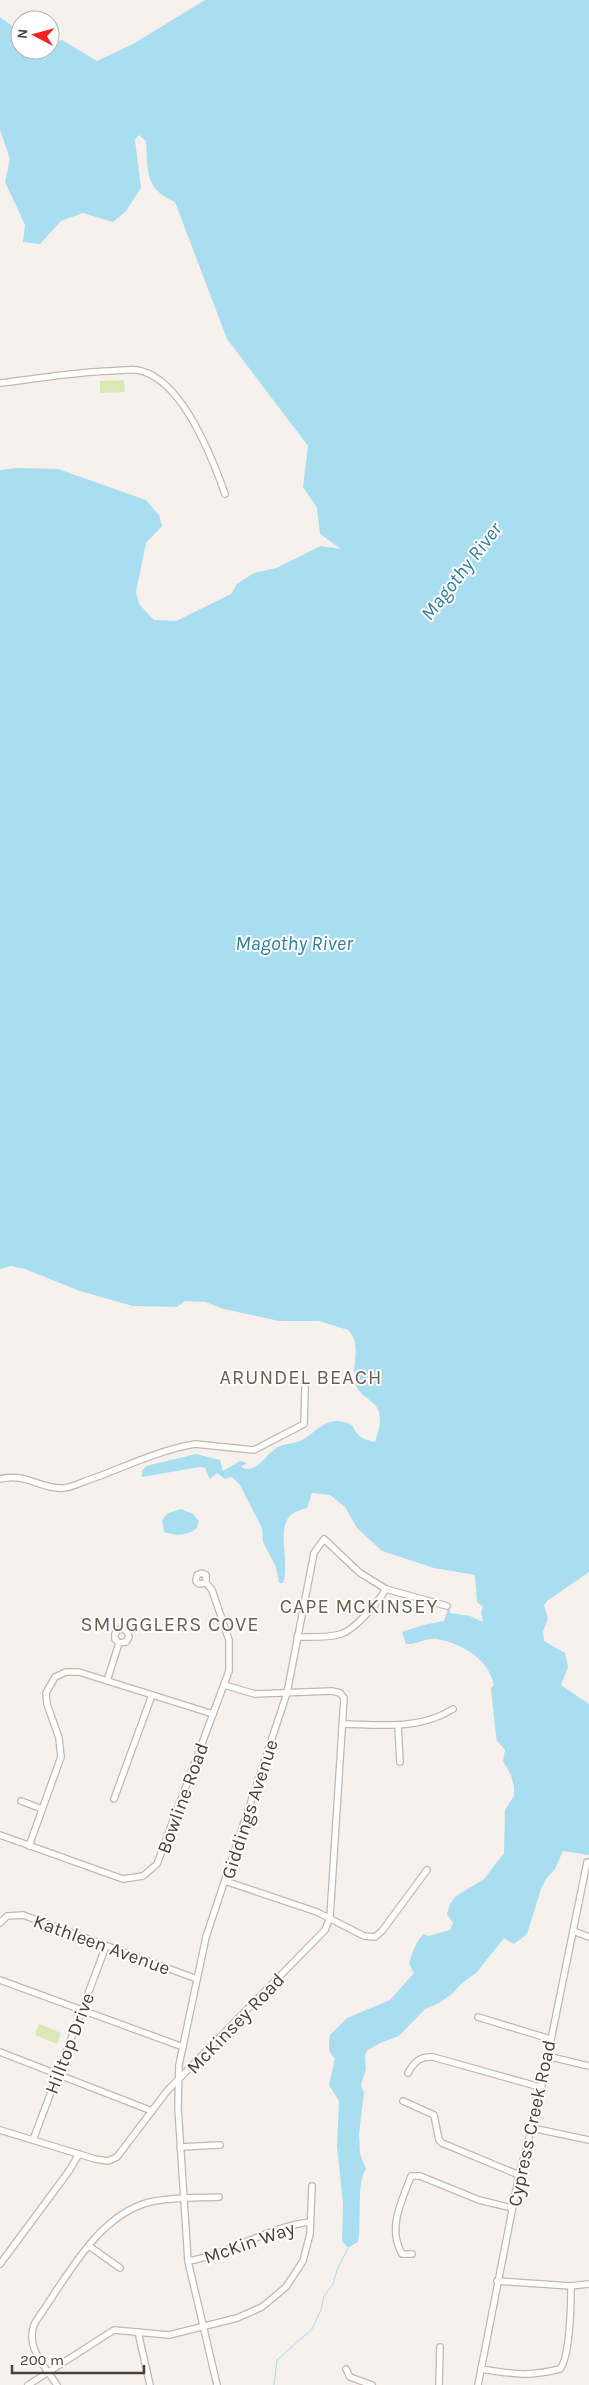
<svg xmlns="http://www.w3.org/2000/svg" width="589" height="2385" viewBox="0 0 589 2385" font-family="Karla,sans-serif">
	<rect width="100%" height="100%" fill="#f6f1ec"/>
	<g fill="#d9e9b5">
		<polygon points="124,380 125,392 100,393 100,381"/>
		<polygon points="39,2024 61,2033 57,2044 35,2035"/>
	</g>
	<g fill="#a9def1">
		<path d="M205,0H589V1572L547,1601L544,1605L548,1618L543,1632L544,1641L565,1653L568,1667L561,1685L589,1704V1855L563,1851L555,1869L546,1879L541,1889L527,1934L514,1944L504,1938L477,1972L461,1984L452,1994L439,2003L425,2009L399,2036L380,2043L368,2050L365,2054L366,2069L361,2085L364,2093L359,2134L360,2154L366,2169C356,2181 362,2226 358,2242L348,2248L342,2241L343,2203L337,2147L339,2101L329,2085L335,2058C327,2052 329,2044 330,2035L347,2018L390,2000L414,1973L409,1964C412,1953 416,1941 424,1934L428,1936L450,1930L453,1923L447,1914L450,1904L456,1896L484,1879L504,1853L505,1810L514,1796V1787L511,1775L503,1761L505,1750L497,1741L496,1736L491,1688L494,1685C488,1658 462,1644 437,1639C427,1637 416,1645 406,1644L402,1632L423,1625L444,1621L448,1609L450,1610V1613L470,1616L483,1622L481,1612L483,1607L477,1602L475,1575L434,1568L382,1551L357,1528L345,1507L330,1495L312,1493L307,1508C301,1510 292,1512 289,1517C277,1532 290,1564 283,1583H279L276,1567L263,1542L262,1528L240,1485L232,1477L225,1479L217,1473L210,1479L205,1468L200,1467L142,1477V1471L146,1466L196,1454L220,1460L223,1471L240,1461L247,1463L241,1467C255,1475 265,1456 275,1449C283,1442 296,1445 304,1439C320,1428 330,1414 352,1425C358,1437 362,1439 375,1442C378,1432 382,1422 379,1412C375,1399 358,1397 355,1382C351,1364 363,1346 348,1330L319,1321H279L224,1309L205,1302L185,1301L177,1307L133,1306L80,1291L25,1269L11,1266L0,1269V470L17,468L58,469L146,500L159,515L162,526L146,543L136,592L139,604L154,620L176,621L231,594L237,584L254,573L276,568L321,546L341,549L320,534L317,508L303,487L308,446L227,339L175,202C144,189 148,170 146,141L139,135L135,140L141,188L126,211L113,222L83,213L61,221L40,244L23,242L25,225L5,182L10,159L0,130V17L20,32V50H50V43L62,40L97,61L133,44Z"/>
		<path d="M181,1509L193,1514L199,1521L197,1528C187,1536 176,1536 164,1532L162,1520L168,1513Z"/>
	</g>
	<g fill="none" stroke-linecap="round" stroke-linejoin="round">
		<polyline stroke="#a9def1" stroke-width="1" points="274,2385 277,2360 312,2329 321,2310 324,2296 333,2284 337,2270 348,2248"/>
		<g stroke="#c2b8ae" stroke-width="8">
			<g id="minor">
				<path d="M0,383C37,379 73,372 110,371C119,371 129,369 137,370C181,377 212,457 225,494"/>
				<path d="M0,1479C26,1472 41,1490 64,1488C74,1487 86,1480 97,1477C129,1465 160,1450 195,1444L254,1450L304,1424L305,1388"/>
				<path d="M297,1637C311,1637 328,1638 341,1634C356,1629 378,1602 386,1589"/>
				<polyline points="107,1681 119,1643 126,1642 129,1637 127,1631 123,1629 118,1630 115,1634 115,1639 119,1643"/>
				<path d="M344,1724C382,1725 420,1730 453,1709"/>
				<polyline points="398,1725 400,1762"/>
				<polyline points="114,1799 152,1695"/>
				<polyline points="21,1801 42,1809"/>
				<polyline points="0,1835 123,1879 143,1876 157,1864 229,1671 229,1640 212,1590 206,1583 206,1575 202,1573 197,1575 196,1581 199,1584 206,1583"/>
				<polyline points="29,1846 61,1757 59,1738 47,1704 46,1693 55,1677 66,1672 79,1672 213,1714"/>
				<polyline points="225,1881 317,1912 364,1936 375,1937 382,1931 427,1870"/>
				<polyline points="0,1923 7,1916 23,1915 197,1979"/>
				<polyline points="573,1931 589,1937"/>
				<polyline points="0,1980 183,2047"/>
				<polyline points="478,2017 550,2039"/>
				<polyline points="0,2052 152,2111"/>
				<polyline points="547,2056 589,2066"/>
				<path d="M408,2073C414,2062 420,2056 433,2057L540,2087"/>
				<polyline points="403,2101 434,2115 439,2140 442,2143 519,2175"/>
				<polyline points="532,2128 589,2140"/>
				<polyline points="0,2130 95,2159 108,2161 117,2157 167,2091 325,1930 330,1917 344,1698 340,1693 332,1691 255,1694 224,1685"/>
				<polyline points="33,2140 106,1946"/>
				<polyline points="180,2147 220,2145"/>
				<polyline points="89,2246 120,2268"/>
				<path d="M412,2254H402C387,2228 402,2201 411,2176H420L479,2200L512,2208"/>
				<path d="M188,2261C231,2254 267,2227 310,2222"/>
				<polyline points="0,2264 69,2171 79,2154"/>
				<polyline points="497,2281 571,2286 589,2284"/>
				<polyline points="138,2332 150,2385"/>
				<polyline points="346,2369 350,2377 372,2385"/>
				<path d="M481,2369C513,2374 528,2377 560,2369C570,2357 571,2304 571,2286"/>
				<polyline points="28,2385 114,2330 169,2335 237,2318 262,2307 286,2287 303,2261 310,2234 312,2186"/>
				<path d="M57,2385C44,2365 23,2345 36,2321C66,2279 97,2215 150,2202C172,2197 196,2198 219,2197"/>
				<polyline points="217,2385 188,2261 178,2108 179,2065 206,1937 287,1693 314,1553 324,1539 360,1573 386,1589 447,1606"/>
				<polyline points="439,2385 440,2347"/>
				<polyline points="478,2385 519,2175 538,2104 587,1862"/>
			</g>
		</g>
		<use href="#minor" stroke="#fff" stroke-width="5.5"/>
	</g>
	<g text-anchor="middle" stroke-width="4" stroke-linejoin="round" paint-order="stroke">
		<g font-size="19" fill="#4b4139" stroke="#fff">
			<text transform="translate(182 1798) rotate(-70)" y="7">Bowline Road</text>
			<text transform="translate(249 1809) rotate(-72)" y="7">Giddings Avenue</text>
			<text transform="translate(102 1944) rotate(20)" y="7">Kathleen Avenue</text>
			<text transform="translate(235 2023) rotate(-46)" y="7">McKinsey Road</text>
			<text transform="translate(69 2043) rotate(-69)" y="7">Hilltop Drive</text>
			<text transform="translate(531 2123) rotate(-78)" y="7">Cypress Creek Road</text>
			<text transform="translate(249 2242) rotate(-19)" y="7">McKin Way</text>
		</g>
		<g font-size="20" font-style="italic" fill="#2b7f9f" stroke="#fff">
			<text transform="translate(461 571) rotate(-52)" y="7">Magothy River</text>
			<text x="294" y="950">Magothy River</text>
		</g>
		<g font-size="20" letter-spacing="1" fill="#6d5e50" stroke="#fff">
			<text x="301" y="1384">ARUNDEL BEACH</text>
			<text x="359" y="1613">CAPE MCKINSEY</text>
			<text x="170" y="1631">SMUGGLERS COVE</text>
		</g>
	</g>
	<g transform="translate(35 35) rotate(276)"><circle r="24" fill="#ffffff" stroke="#b7b3b0"/>
	<path d="M0-4L9 19L0 12L-9 19Z" fill="#fa211f"/>
	<text y="-8" font-size="14" font-weight="bold" text-anchor="middle" fill="#4b4139">N</text>
	</g>
	<path d="M12 2365v8h132v-8" fill="none" stroke="#4b4139" stroke-width="2.5"/>
	<text x="20" y="2365" font-size="15" fill="#4b4139" stroke="#ffffff" stroke-width="4" paint-order="stroke">200 m</text>
</svg>
